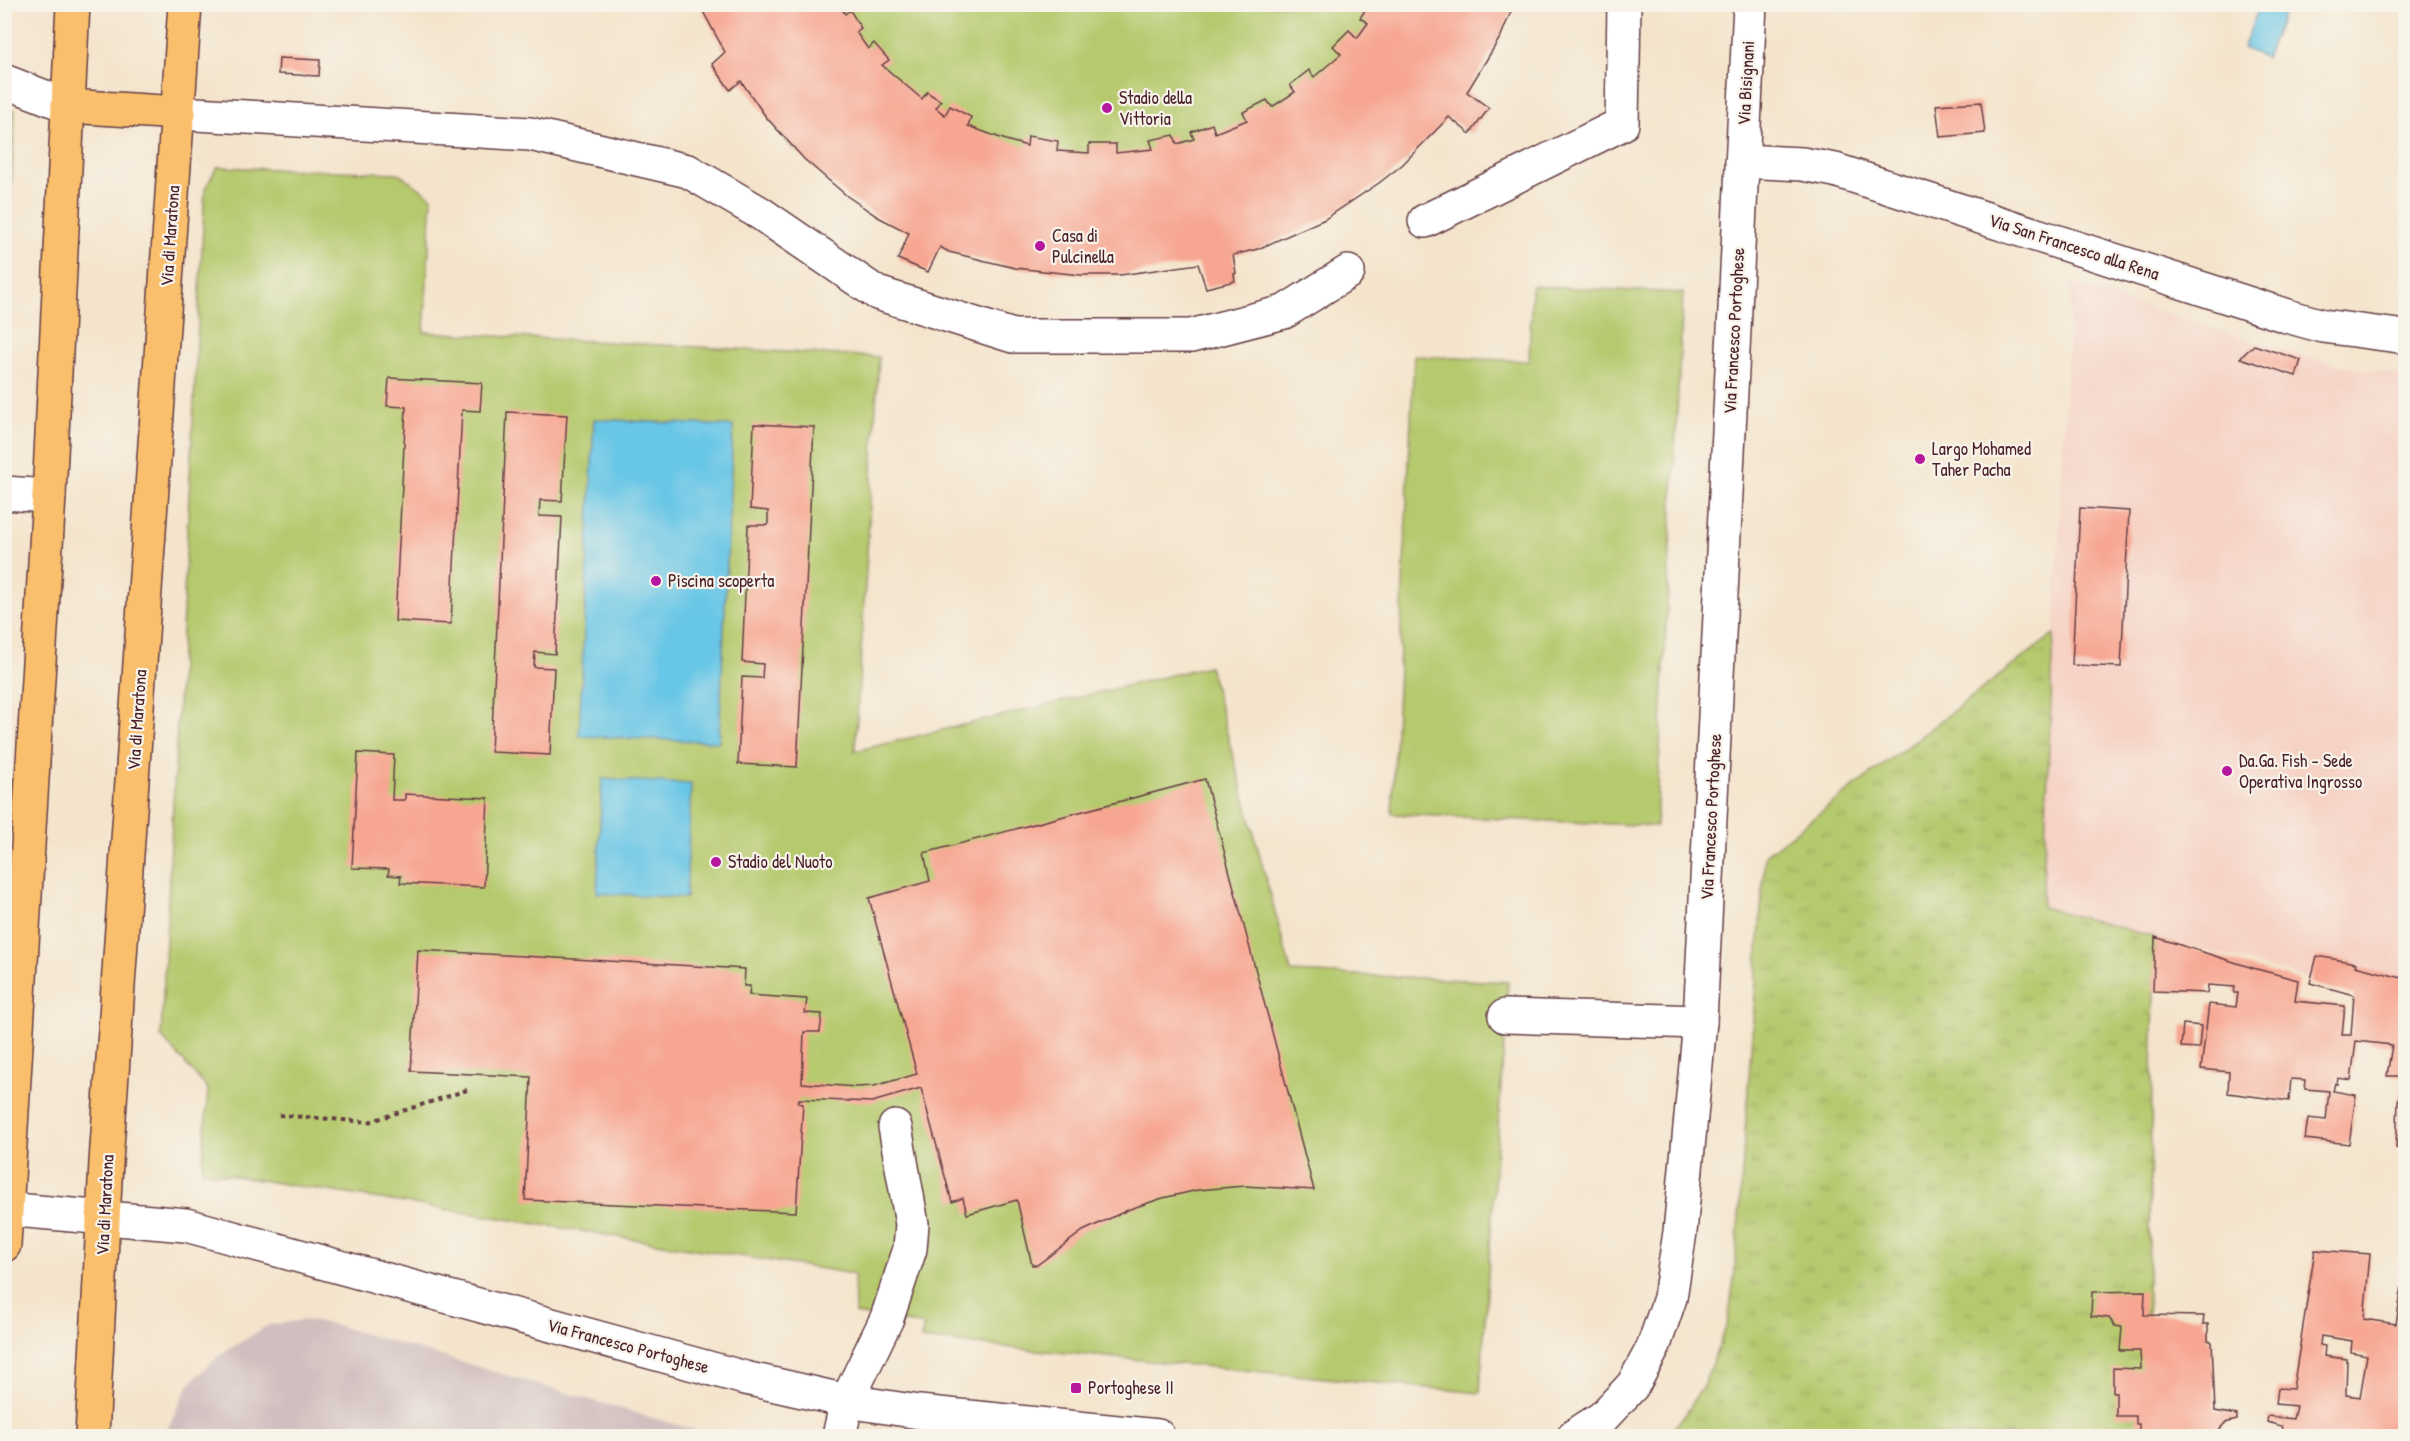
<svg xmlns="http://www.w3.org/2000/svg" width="2410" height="1441" viewBox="0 0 2410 1441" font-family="'Patrick Hand',sans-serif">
	<defs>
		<pattern id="grass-tufts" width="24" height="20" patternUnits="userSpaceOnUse" patternTransform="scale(1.5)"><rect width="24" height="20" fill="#b5c96d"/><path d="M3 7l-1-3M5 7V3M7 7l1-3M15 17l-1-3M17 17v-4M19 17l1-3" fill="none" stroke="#9dac5f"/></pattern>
		<pattern id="park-crowns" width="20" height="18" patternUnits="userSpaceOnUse" patternTransform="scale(1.5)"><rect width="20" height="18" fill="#b5c96d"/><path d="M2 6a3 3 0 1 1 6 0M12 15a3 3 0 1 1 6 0" fill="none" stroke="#9dac5f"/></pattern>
	</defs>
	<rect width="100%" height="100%" fill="#f7f3e8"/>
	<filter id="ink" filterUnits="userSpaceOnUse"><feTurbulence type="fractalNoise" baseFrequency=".0167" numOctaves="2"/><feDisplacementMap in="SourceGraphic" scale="12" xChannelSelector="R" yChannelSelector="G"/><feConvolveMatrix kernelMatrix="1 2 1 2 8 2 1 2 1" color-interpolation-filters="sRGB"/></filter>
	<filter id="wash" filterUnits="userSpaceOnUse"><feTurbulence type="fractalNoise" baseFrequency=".008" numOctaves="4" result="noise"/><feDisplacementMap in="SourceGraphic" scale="24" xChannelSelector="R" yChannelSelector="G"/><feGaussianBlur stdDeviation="1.35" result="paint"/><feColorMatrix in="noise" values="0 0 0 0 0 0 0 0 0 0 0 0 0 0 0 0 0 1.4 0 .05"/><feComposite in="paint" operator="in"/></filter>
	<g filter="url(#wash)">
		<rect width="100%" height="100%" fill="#f4e4cc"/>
		<polygon fill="#f6d2c5" points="2071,284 2303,356 2350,367 2405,375 2405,1004 2041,907"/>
		<polygon fill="#d1bfbf" points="304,1320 331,1324 715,1436 164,1436 189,1384 218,1356 268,1325"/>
		<polygon fill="url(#grass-tufts)" stroke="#80744c" stroke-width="1.5" points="2054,634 2042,907 2155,937 2145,1436 1667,1436 1686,1414 1705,1382 1728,1322 1735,1270 1765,855"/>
		<polygon fill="url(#park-crowns)" stroke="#80744c" stroke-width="1.5" points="5,106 15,110 5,304 4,106"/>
		<g fill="#b5c96d" stroke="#80744c" stroke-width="1.5">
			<polygon points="703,5 1509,5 1407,160 866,205 789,145"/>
			<polygon points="217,167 398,173 432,197 424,332 879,357 855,751 1209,666 1291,972 1508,982 1480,1393 921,1339 924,1325 855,1314 854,1274 202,1171 208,1089 161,1036 205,189"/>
			<polygon points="1532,286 1683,293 1656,826 1392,814 1414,356 1529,361"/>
		</g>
		<g fill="#67c6e6" stroke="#587288" stroke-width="1.5">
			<polygon points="2260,5 2287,5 2266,58 2243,48"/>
			<polygon points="594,419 733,426 719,742 579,736"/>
			<polygon points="602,779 691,784 686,898 597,893"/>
		</g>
		<g id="blocks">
			<g fill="#f7a691" fill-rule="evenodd">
				<polygon points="699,4 839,4 845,14 850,10 861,28 856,32 868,49 874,43 889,60 882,65 922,99 927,92 941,101 936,108 945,115 950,106 971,117 968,126 1006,140 1027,146 1028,136 1058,141 1057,151 1089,153 1089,144 1116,144 1116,153 1153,149 1150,140 1174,135 1177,144 1194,139 1191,132 1212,124 1215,133 1247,120 1243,112 1267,100 1272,107 1295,92 1290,85 1309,70 1314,77 1341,54 1333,46 1349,30 1357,38 1368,23 1360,18 1369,4 1514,4 1501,36 1467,92 1489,108 1470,134 1449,117 1402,165 1379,183 1325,219 1258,249 1233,255 1236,273 1234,274 1235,281 1206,288 1198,264 1120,275 1081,275 1015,268 949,252 940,247 928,272 898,259 909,233 878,217 847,196 804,159 766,117 741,81 730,90 712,64 725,52"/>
				<polygon points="279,58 320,60 319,76 278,74"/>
				<polygon points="1981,102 1985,133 1940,137 1936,105"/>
				<polygon points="2254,345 2301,360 2296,376 2240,358"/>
				<polygon points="389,378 482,383 480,411 462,410 451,624 395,621 406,407 387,406"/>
				<polygon points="2404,387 2406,387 2406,408 2401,407"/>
				<polygon points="507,412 567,415 562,501 540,500 539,516 562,517 555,654 535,652 534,667 554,668 550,755 491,752"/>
				<polygon points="754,424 814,427 797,767 738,764 742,677 762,678 763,664 742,662 748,525 768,525 768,511 750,509"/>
				<polygon points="2080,508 2129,511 2121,667 2072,665"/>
				<polygon points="358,753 394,755 392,800 405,800 405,794 488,798 484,887 400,883 401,876 388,875 389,869 352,868"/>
				<polygon points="1205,779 1314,1190 1244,1186 1198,1190 1163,1198 1130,1209 1083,1231 1037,1265 1032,1265 1017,1200 967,1214 963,1198 952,1202 921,1088 872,1102 799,1099 798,1103 803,1104 796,1212 525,1200 531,1077 411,1071 418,950 745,969 744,986 750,986 749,995 807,999 805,1013 822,1014 820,1032 804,1032 802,1083 857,1087 874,1086 917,1074 869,898 930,881 924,853"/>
				<polygon points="2155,937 2253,968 2298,980 2295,1001 2345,1006 2342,1035 2351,1035 2354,995 2310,983 2317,956 2356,963 2355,966 2406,979 2406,1149 2396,1148 2398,1101 2404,1076 2387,1076 2392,1045 2356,1041 2351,1080 2338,1078 2337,1084 2335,1083 2333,1091 2356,1095 2349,1144 2305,1139 2308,1118 2326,1120 2329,1091 2305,1089 2306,1080 2291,1079 2289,1101 2228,1093 2229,1072 2201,1069 2209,1004 2236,1007 2238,993 2234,993 2235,987 2208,985 2207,993 2153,991"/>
				<polygon points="2183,1024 2201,1026 2199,1048 2181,1047"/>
				<path d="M2315,1250L2370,1254L2364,1319L2396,1324L2406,1261V1436H2285L2282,1426L2267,1422L2268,1416L2293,1419L2296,1406L2276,1404L2278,1388L2293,1389ZM2321,1336L2352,1341L2351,1352L2367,1355L2360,1397L2346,1395L2347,1359L2324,1356L2325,1346L2320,1345Z"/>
				<polygon points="2145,1291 2144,1315 2204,1316 2203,1324 2208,1324 2208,1340 2212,1342 2215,1411 2237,1415 2237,1420 2225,1423 2218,1431 2217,1436 2139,1436 2139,1424 2136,1424 2136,1416 2116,1416 2116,1392 2113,1392 2113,1368 2141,1369 2140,1351 2120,1351 2122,1327 2115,1326 2109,1318 2091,1316 2092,1292"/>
			</g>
		</g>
	</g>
	<g filter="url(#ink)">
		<use href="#blocks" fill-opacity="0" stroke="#643d43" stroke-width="1.5"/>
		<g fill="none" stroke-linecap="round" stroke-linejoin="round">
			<g stroke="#643d43" stroke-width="36">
				<g id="minor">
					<polyline points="4,81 68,106"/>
					<polyline points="179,113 530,134 688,171 760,213 877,293 1013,336 1191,336 1284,312 1348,272"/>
					<polyline points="1742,161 1802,164 1835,170 2287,316 2323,326 2406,337"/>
					<polyline points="1425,221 1622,124 1624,4"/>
					<polyline points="4,493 49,496"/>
					<polyline points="1505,1016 1700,1022"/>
					<polyline points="4,1209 186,1225 745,1378 847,1401 919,1412 1158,1436"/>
					<polyline points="839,1436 847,1401 887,1318 910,1249 912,1224 895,1127"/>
					<polyline points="1574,1436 1602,1418 1633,1385 1653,1348 1670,1298 1680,1232 1700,1022 1750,4"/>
				</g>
			</g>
			<g stroke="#643d43" stroke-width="36">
				<g id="major">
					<polyline points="68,106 179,113"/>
					<polyline points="4,1245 49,496 73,4"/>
					<polyline points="92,1436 106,1162 185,4"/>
				</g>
			</g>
			<polyline stroke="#643d43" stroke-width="4" stroke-dasharray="4.5 4.5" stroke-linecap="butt" points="279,1115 369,1122 467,1090"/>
			<use href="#minor" stroke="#fff" stroke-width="33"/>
			<use href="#major" stroke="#f9bf6d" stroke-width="33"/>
		</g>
	</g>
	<g fill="#b5179e" stroke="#f7f3e8" stroke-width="2">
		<circle cx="1107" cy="108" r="6"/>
		<circle cx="1040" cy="246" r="6"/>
		<circle cx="1920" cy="459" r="6"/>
		<circle cx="656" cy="581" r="6"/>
		<circle cx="2227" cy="771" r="6"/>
		<circle cx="716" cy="862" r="6"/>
		<rect x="1070" y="1382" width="12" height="12" rx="3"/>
	</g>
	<g text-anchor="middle" stroke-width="4.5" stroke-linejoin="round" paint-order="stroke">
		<g font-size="18" fill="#4a1f2b" stroke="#f7f3e8">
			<text transform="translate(1746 83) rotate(-87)" y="6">Via Bisignani</text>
			<text transform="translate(170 236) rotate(-86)" y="6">Via di Maratona</text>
			<text transform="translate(2074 247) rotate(18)" y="6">Via San Francesco alla Rena</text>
			<text transform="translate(1734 331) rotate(-87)" y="6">Via Francesco Portoghese</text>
			<text transform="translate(137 720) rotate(-86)" y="6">Via di Maratona</text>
			<text transform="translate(1711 817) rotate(-87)" y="6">Via Francesco Portoghese</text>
			<text transform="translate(105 1205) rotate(-87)" y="6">Via di Maratona</text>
			<text transform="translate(628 1346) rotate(15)" y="6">Via Francesco Portoghese</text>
		</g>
		<g font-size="18" fill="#4a1f2b" stroke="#f7f3e8" text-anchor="start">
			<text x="1119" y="104">Stadio della<tspan x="1119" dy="21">Vittoria</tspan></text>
			<text x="1052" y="242">Casa di<tspan x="1052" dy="21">Pulcinella</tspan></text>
			<text x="1932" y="455">Largo Mohamed<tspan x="1932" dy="21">Taher Pacha</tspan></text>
			<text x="668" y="587">Piscina scoperta</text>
			<text x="2239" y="767">Da.Ga. Fish - Sede<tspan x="2239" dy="21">Operativa Ingrosso</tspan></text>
			<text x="728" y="868">Stadio del Nuoto</text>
			<text x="1088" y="1394">Portoghese II</text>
		</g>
	</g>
	<rect width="2410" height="1441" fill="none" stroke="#f7f3e8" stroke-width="24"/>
</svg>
